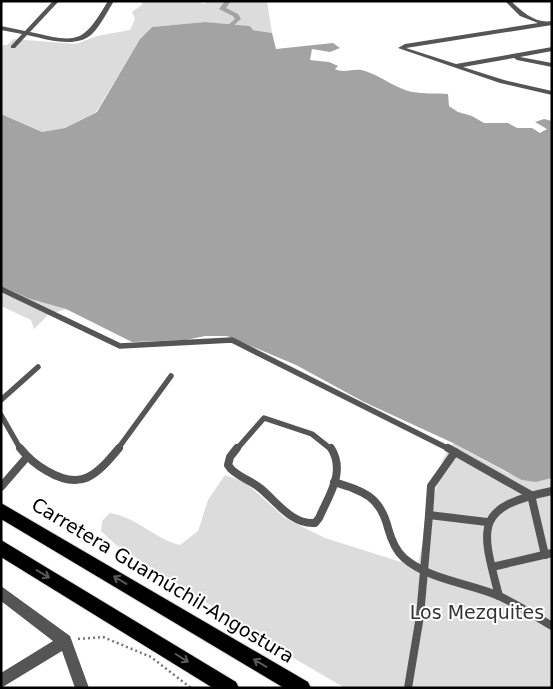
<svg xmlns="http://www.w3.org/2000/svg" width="553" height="689" viewBox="0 0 553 689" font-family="'DejaVu Sans',sans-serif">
	<rect width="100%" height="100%" fill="#fff"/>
	<g fill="#dcdcdc">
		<polygon points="140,1 197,1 204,4 207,1 267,1 272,33 253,30 250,26 205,22 152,27 140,39 96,112 65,128 42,132 1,114 1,45 7,45 14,39 76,44 97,36 130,30 135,19 132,12 143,4"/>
		<polygon points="1,286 30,299 66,309 48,315 34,329 31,320 1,306"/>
		<path d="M453,443L507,473L536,482L552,478V688H345L290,656L116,545L101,531L102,521L110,513C136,517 155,539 180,545L198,531L208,500L225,475L245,482L285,518L325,538L417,567L443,459Z"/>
	</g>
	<path fill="#a3a3a3" d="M205,22L250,26L253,30L272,33L276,49L333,43L340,48L330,52L312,49L310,60L329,62L338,66L335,69C345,74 355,67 365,71C381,76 395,88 412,92C424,94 436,93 448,94L449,106L458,112L472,116L484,123H508L517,128H532L540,133L547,129L535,122L544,119L552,121V478L536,482L522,480L453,443L364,402L296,365L227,336H205L186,340L132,342L66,309L30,299L1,286V114L42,132L65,128L97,112L140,39L152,27Z"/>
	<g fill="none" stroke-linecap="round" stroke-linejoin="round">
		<polygon fill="#a3a3a3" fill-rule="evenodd" points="225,1 231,1 226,8 238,14 241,19 222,35 219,33 220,32 235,19 233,16 219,9"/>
		<g stroke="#dbdbdb" stroke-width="2">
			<g id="primary">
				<polygon points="1,503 308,682 311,688 284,688 1,519"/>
				<polygon points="1,540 236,682 239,688 213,688 1,557"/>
			</g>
		</g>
		<polyline stroke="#777" stroke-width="2.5" stroke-dasharray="2 3" stroke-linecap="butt" points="78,639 103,637 151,657 191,688"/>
		<g stroke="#555" stroke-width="5.5">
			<polyline points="1,289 120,346 232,340 451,450"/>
			<polyline points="1,400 38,367"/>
			<polyline points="1,415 21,450"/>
			<polyline points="117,450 171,376"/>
			<polyline points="236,450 264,418 312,434 332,450"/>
		</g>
		<g stroke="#555" stroke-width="8">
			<path d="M20,448C28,458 36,465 47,471C81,491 96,476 119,448"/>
			<path d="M237,448L230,457L228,465L231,469C239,477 251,481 260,488C276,501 292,525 315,523L319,518C329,495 346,472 331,448"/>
			<polyline points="448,448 455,452"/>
			<path d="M334,482C363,491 380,496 388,528C391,539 395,550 404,558C429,580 469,583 499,596C517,604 535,616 552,626"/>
			<polyline points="1,487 27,457"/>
			<polyline points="429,515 431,486 455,452 531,495 545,555"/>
			<polyline points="492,567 552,553"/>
			<path d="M499,596C481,527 473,507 552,491"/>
			<polyline points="408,688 420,616 429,515 487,522"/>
		</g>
		<g fill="#555" fill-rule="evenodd">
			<path d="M53,1H59L30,32C79,43 82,44 108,1H114C107,12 101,25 92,34C76,49 46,39 27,35L15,48H11V46L22,34L1,30V26L25,31Z"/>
			<path d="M505,1H511C522,12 536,24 552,21V25L406,48L456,64L552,47V51L520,57L552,63V67L517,60L514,58L463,67L504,80L552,91V95L500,83L398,48L405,44L538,23L520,16Z"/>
			<polygon points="1,586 70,636 89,688 75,688 62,651 1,688 1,673 53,641 1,601"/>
		</g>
		<use href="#primary" fill="#000" fill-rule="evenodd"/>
	</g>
	<defs><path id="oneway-shaft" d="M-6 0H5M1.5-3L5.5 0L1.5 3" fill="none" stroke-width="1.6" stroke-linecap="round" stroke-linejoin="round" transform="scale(1.25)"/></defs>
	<g stroke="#595959">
		<use href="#oneway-shaft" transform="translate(43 574) rotate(31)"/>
		<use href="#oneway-shaft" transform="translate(120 580) rotate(-149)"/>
		<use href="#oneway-shaft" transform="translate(182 658) rotate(32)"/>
		<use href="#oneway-shaft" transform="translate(260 663) rotate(-149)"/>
	</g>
	<g text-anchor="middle" stroke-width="4" stroke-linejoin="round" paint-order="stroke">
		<g font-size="19" fill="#000" stroke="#fff">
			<text transform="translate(163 580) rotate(31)" y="7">Carretera Guamúchil-Angostura</text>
		</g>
		<g font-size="19" fill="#333" stroke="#fff">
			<text x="477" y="619">Los Mezquites</text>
		</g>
	</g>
	<rect width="553" height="689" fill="none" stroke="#000000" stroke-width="5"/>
</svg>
